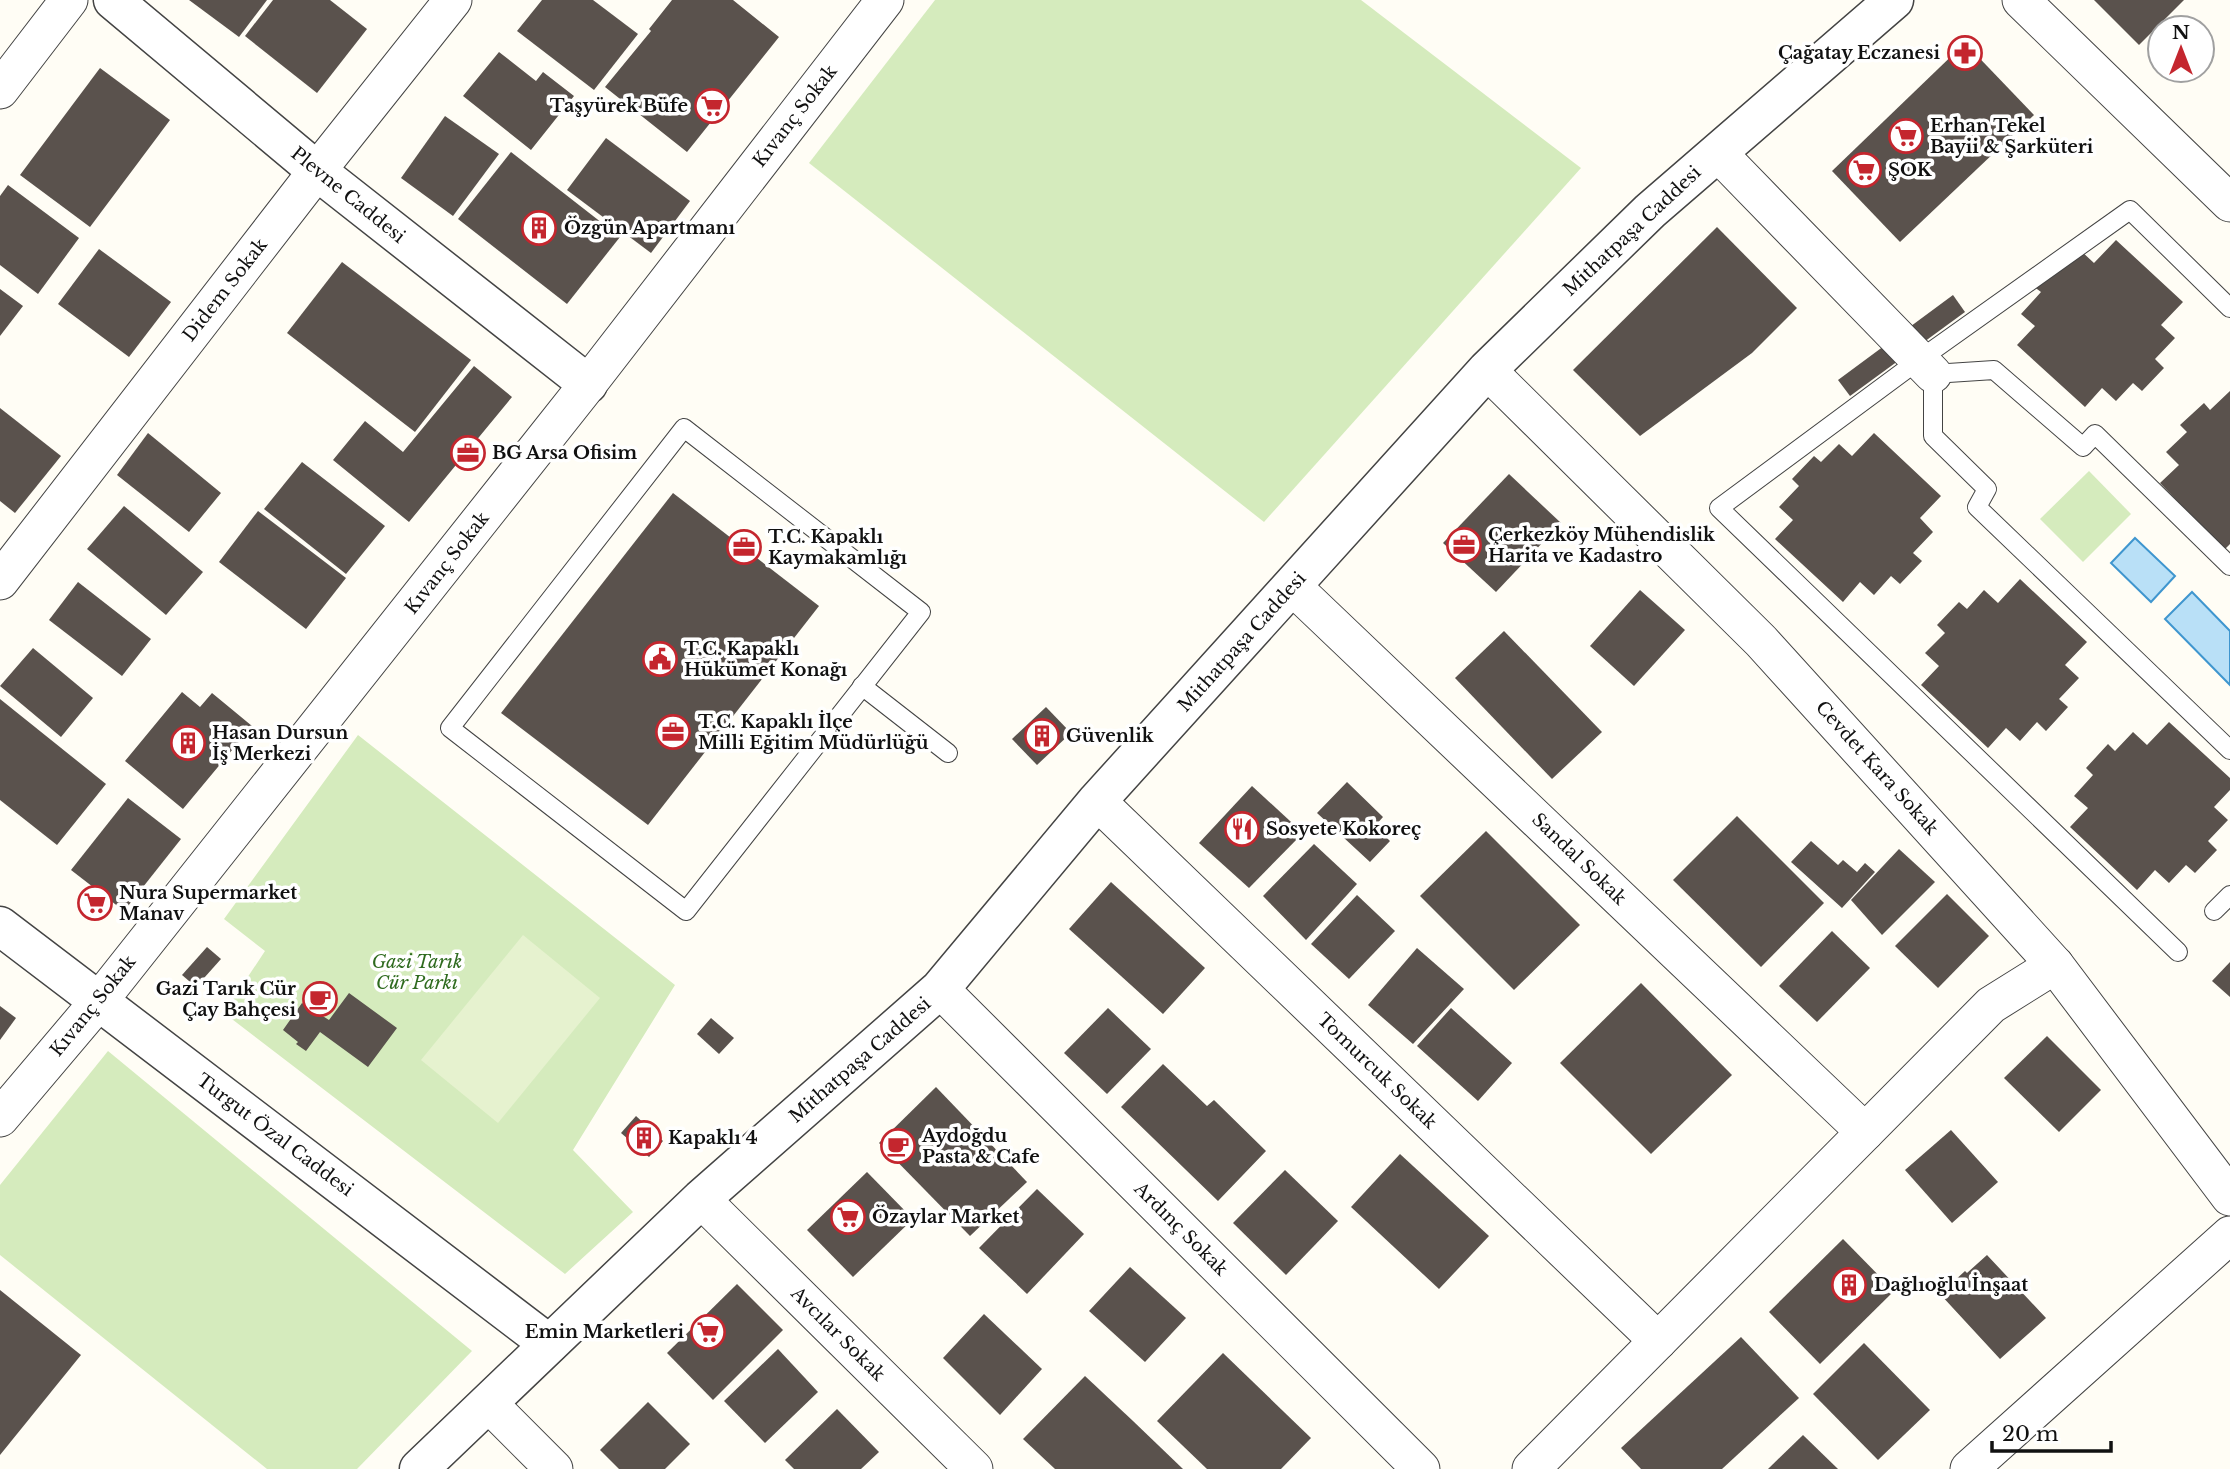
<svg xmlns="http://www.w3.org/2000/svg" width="2230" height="1469" viewBox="0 0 2230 1469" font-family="'Libre Baskerville',serif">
	<rect width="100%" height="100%" fill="#fffdf5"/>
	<g fill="#d5ebbd">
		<polygon points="935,0 1361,0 1581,168 1264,522 809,163"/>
		<polygon points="2089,471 2131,514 2083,562 2040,519"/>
		<polygon points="358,735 675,985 573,1150 633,1212 565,1274 224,1013 265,951 224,919"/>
		<polygon points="108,1051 472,1351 357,1469 267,1469 0,1255 0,1185"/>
	</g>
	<polygon fill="#e6f2cf" points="523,935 600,998 498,1123 421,1060"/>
	<g fill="#b9e0f7" stroke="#3f96cf" stroke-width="2">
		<polygon points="2135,538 2175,576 2151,602 2111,563"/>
		<polygon points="2192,592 2230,631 2230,685 2165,619"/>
	</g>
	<g fill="#5a524d">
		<polygon points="189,0 267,0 239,37"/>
		<polygon points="273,0 330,0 367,29 317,93 245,36"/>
		<polygon points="542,0 593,0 638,34 594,90 517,31"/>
		<polygon points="672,0 733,0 779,37 687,152 605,87 651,31 649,29"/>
		<polygon points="2094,0 2184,0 2139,45"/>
		<polygon points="1965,43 2034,115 1900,242 1832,171"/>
		<polygon points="499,52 536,81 543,72 574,96 531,150 463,96"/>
		<polygon points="100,68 170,120 90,227 20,175"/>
		<polygon points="445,116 499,154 453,216 401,178"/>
		<polygon points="606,138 690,201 651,253 567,190"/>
		<polygon points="511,152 620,237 567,304 458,219"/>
		<polygon points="8,185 79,238 38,294 0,265 0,196"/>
		<polygon points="1717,227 1797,308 1752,353 1640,436 1573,370"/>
		<polygon points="2116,240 2183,302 2161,325 2175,338 2155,359 2164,368 2142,391 2133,383 2116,401 2102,388 2085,407 2017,345 2035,326 2021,314 2041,292 2033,286 2080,250 2094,263"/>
		<polygon points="99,249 171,302 129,357 58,304"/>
		<polygon points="342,262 471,360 415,432 287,333"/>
		<polygon points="0,289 23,306 0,336"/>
		<polygon points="1953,295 1965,312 1850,396 1838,380"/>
		<polygon points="474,366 512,397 409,522 333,460 365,421 403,452"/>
		<polygon points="2230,391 2230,544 2224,550 2160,483 2179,465 2166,452 2187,432 2180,425 2204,403 2210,410"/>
		<polygon points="0,408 61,456 15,513 0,501"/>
		<polygon points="148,433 221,493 189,532 117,475"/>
		<polygon points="1874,433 1941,496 1920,518 1933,532 1913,553 1922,561 1900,584 1891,576 1874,595 1860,582 1843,602 1775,539 1793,520 1779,507 1799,486 1792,479 1814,456 1821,462 1839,444 1852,456"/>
		<polygon points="302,462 385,526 346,574 264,509"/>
		<polygon points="1509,474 1561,523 1496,592 1443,543"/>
		<polygon points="673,493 819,606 648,825 501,713"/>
		<polygon points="124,506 203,572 166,615 87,549"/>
		<polygon points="258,511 346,578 306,629 219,562"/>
		<polygon points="2020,579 2087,642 2065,665 2079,678 2059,699 2068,707 2046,731 2037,722 2020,741 2006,728 1988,748 1921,685 1939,666 1925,653 1945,633 1937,625 1959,602 1967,609 1984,590 1998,603"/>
		<polygon points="78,582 151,639 122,676 49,620"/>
		<polygon points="1640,590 1685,630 1634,686 1590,646"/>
		<polygon points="1504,631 1602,732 1552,779 1455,678"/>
		<polygon points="33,648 93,698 61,737 0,686"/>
		<polygon points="182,692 200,707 212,693 252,726 183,809 125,761"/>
		<polygon points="0,699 106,784 57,845 0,800"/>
		<polygon points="1046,707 1071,733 1037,765 1012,739"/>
		<polygon points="2169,722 2230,778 2230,790 2214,807 2228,820 2208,841 2217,850 2195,873 2186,865 2169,883 2155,870 2137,890 2070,827 2088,808 2074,796 2093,775 2086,768 2108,744 2115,751 2133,732 2147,745"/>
		<polygon points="1347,782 1383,817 1375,826 1390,841 1370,862 1317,813"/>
		<polygon points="1252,786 1303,833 1249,888 1199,843"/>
		<polygon points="128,798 181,839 124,911 71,870"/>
		<polygon points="1737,816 1824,903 1761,967 1673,880"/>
		<polygon points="1486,831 1580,925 1514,990 1420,896"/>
		<polygon points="1811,841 1838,865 1843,860 1857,872 1865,863 1875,872 1842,908 1791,862"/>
		<polygon points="1314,844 1357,884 1306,940 1263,896"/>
		<polygon points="1899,849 1935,882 1882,935 1851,900"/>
		<polygon points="1111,882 1205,968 1163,1014 1069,929"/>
		<polygon points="1947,894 1989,936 1938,988 1895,946"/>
		<polygon points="1357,895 1395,931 1349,979 1311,944"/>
		<polygon points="1832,931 1870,968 1817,1022 1779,986"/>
		<polygon points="207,947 221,959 196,987 182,975"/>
		<polygon points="1417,948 1464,989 1413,1044 1368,1005"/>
		<polygon points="2230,962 2230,997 2212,981"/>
		<polygon points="1641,983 1732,1075 1651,1154 1560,1063"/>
		<polygon points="349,993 397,1028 368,1067 320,1032 306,1051 296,1044 298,1042 283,1030 302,1003 329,1020"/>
		<polygon points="0,1006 16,1018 0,1040"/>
		<polygon points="1108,1008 1151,1049 1107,1094 1064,1053"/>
		<polygon points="1451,1008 1512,1063 1478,1101 1417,1046"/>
		<polygon points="711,1018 734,1038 719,1054 697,1034"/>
		<polygon points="2047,1036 2101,1090 2059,1132 2004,1078"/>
		<polygon points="1163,1064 1207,1106 1214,1100 1266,1151 1218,1201 1121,1107"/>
		<polygon points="936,1087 1027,1182 970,1236 879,1143"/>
		<polygon points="636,1116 663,1141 649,1157 621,1133"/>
		<polygon points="1951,1130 1998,1182 1952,1223 1905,1170"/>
		<polygon points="1400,1154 1489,1236 1439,1289 1351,1207"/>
		<polygon points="1285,1170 1338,1221 1286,1275 1233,1223"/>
		<polygon points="867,1172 913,1219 853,1277 807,1230"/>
		<polygon points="1037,1189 1084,1234 1027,1294 979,1248"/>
		<polygon points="1843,1239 1894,1291 1820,1364 1769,1312"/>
		<polygon points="1987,1255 2046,1318 2000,1359 1940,1294 1965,1271 1967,1273"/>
		<polygon points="1130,1267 1186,1318 1145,1362 1089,1311"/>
		<polygon points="737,1284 783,1330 713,1400 667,1353"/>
		<polygon points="0,1290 81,1355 0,1455"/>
		<polygon points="984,1314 1042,1369 1000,1415 943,1358"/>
		<polygon points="1741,1337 1799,1398 1722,1469 1641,1469 1621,1448"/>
		<polygon points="1864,1343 1930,1410 1878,1460 1813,1394"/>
		<polygon points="778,1349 818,1392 765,1443 724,1401"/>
		<polygon points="1223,1353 1311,1438 1281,1469 1207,1469 1157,1421"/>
		<polygon points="1085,1376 1133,1421 1183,1469 1055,1469 1023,1439"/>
		<polygon points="648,1402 690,1444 665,1469 619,1469 600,1450"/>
		<polygon points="837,1409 879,1452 861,1469 794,1469 785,1460"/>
		<polygon points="1803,1435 1838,1469 1768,1469"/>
	</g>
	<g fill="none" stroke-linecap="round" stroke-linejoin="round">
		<g stroke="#444" stroke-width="20">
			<g id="service">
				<polygon points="684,428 921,612 686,911 450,728"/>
				<polyline points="2230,566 2095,434 2083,447 1994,370 1933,374 1933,436 1987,489 1977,507 2230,750"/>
				<polyline points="862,686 948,753"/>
				<polyline points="2214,911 2230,895"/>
				<polyline points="2178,952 1719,508 1919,360 2130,210 2230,308"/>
			</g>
		</g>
		<g stroke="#444" stroke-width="39">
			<g id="minor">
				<polyline points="2021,0 2230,203"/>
				<polyline points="0,90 69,0"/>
				<polyline points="1718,153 1933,374"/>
				<polyline points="1487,370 1761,641 2055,965 2230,1197"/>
				<polyline points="0,581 317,171 453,0"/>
				<polyline points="1292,586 1865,1132"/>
				<polyline points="1097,801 1658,1341"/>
				<polyline points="940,989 1421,1469"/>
				<polyline points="0,1118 99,1001 588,384 885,0"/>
				<polyline points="701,1199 974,1469"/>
				<polyline points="488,1403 554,1469"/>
				<polyline points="1531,1469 1991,1005 2055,965"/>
				<polyline points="1969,1469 2230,1235"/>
			</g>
		</g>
		<g stroke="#444" stroke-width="41">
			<g id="tertiary">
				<polyline points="113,0 317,171 588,384"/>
				<polyline points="0,926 549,1344"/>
				<polyline points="419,1469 701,1199 940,989 1097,801 1487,370 1650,211 1894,0"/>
			</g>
		</g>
		<use href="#service" stroke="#fff" stroke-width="18"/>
		<use href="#minor" stroke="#fff" stroke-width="37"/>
		<use href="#tertiary" stroke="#fff" stroke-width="38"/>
	</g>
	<defs>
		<g id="pharmacy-ring" transform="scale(1.75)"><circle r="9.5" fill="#fff" stroke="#c4262e" stroke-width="1.5"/><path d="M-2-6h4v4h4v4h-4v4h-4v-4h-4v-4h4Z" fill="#c4262e"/></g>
		<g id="supermarket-ring" transform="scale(1.75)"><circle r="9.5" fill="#fff" stroke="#c4262e" stroke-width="1.5"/><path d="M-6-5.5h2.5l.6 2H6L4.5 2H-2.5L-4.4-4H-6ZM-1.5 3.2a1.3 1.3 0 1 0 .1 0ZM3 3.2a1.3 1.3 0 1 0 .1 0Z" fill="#c4262e"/></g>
		<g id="building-ring" transform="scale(1.75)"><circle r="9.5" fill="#fff" stroke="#c4262e" stroke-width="1.5"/><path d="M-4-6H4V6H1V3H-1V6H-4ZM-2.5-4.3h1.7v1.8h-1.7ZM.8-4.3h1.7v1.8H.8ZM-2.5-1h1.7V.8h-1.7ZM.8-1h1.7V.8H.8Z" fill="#c4262e"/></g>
		<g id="office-ring" transform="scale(1.75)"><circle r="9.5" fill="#fff" stroke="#c4262e" stroke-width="1.5"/><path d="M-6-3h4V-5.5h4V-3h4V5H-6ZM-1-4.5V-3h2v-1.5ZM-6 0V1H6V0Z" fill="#c4262e"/></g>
		<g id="civic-ring" transform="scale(1.75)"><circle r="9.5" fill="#fff" stroke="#c4262e" stroke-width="1.5"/><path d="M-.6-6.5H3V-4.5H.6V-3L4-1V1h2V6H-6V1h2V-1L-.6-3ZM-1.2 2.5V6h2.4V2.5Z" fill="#c4262e"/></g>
		<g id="restaurant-ring" transform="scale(1.75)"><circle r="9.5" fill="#fff" stroke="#c4262e" stroke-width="1.5"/><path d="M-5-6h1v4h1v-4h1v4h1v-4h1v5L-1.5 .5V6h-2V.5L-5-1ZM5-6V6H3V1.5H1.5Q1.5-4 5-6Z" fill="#c4262e"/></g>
		<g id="cafe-ring" transform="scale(1.75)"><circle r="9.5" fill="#fff" stroke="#c4262e" stroke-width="1.5"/><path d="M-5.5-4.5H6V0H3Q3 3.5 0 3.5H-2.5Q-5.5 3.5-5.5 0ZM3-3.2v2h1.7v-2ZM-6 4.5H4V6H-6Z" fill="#c4262e"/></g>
	</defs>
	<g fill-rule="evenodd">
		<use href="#pharmacy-ring" x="1965" y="53"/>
		<use href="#supermarket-ring" x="712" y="106"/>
		<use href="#supermarket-ring" x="1906" y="136"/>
		<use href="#supermarket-ring" x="1864" y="170"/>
		<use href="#building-ring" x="539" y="228"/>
		<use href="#office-ring" x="468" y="453"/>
		<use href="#office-ring" x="1464" y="545"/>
		<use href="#office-ring" x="744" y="547"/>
		<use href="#civic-ring" x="660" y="659"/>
		<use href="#office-ring" x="673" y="732"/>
		<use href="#building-ring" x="1042" y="736"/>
		<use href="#building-ring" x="188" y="743"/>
		<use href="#restaurant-ring" x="1242" y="829"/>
		<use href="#supermarket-ring" x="95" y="903"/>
		<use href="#cafe-ring" x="320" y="999"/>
		<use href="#building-ring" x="644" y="1138"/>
		<use href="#cafe-ring" x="898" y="1146"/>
		<use href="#supermarket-ring" x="848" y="1217"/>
		<use href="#building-ring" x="1849" y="1285"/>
		<use href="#supermarket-ring" x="708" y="1332"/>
	</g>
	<g text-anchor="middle" stroke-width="7" stroke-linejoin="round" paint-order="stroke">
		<g font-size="18" font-weight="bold" fill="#111" stroke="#fff" text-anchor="start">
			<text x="1940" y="59" text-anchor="end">Çağatay Eczanesi</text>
			<text x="688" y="112" text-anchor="end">Taşyürek Büfe</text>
			<text x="1930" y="132">Erhan Tekel<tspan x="1930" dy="21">Bayii &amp; Şarküteri</tspan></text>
			<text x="1888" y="176">ŞOK</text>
			<text x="564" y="234">Özgün Apartmanı</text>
			<text x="492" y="459">BG Arsa Ofisim</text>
			<text x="1488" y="541">Çerkezköy Mühendislik<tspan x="1488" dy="21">Harita ve Kadastro</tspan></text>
			<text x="768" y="543">T.C. Kapaklı<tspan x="768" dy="21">Kaymakamlığı</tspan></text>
			<text x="684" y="655">T.C. Kapaklı<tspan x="684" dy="21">Hükümet Konağı</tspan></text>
			<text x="698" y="728">T.C. Kapaklı İlçe<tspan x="698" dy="21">Milli Eğitim Müdürlüğü</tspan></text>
			<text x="212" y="739">Hasan Dursun<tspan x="212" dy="21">İş Merkezi</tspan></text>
			<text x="1066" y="742">Güvenlik</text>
			<text x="1266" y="835">Sosyete Kokoreç</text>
			<text x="119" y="899">Nura Supermarket<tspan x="119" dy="21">Manav</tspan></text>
			<text x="296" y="995" text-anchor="end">Gazi Tarık Cür<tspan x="296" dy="21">Çay Bahçesi</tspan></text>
			<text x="922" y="1142">Aydoğdu<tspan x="922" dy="21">Pasta &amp; Cafe</tspan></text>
			<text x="668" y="1144">Kapaklı 4</text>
			<text x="872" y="1223">Özaylar Market</text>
			<text x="1874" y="1291">Dağlıoğlu İnşaat</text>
			<text x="684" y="1338" text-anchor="end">Emin Marketleri</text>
		</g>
		<g font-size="18" fill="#111" stroke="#fff">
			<text transform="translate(795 116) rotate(-52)" y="6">Kıvanç Sokak</text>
			<text transform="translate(348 195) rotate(39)" y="6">Plevne Caddesi</text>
			<text transform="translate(1632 231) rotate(-43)" y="6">Mithatpaşa Caddesi</text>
			<text transform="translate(225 290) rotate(-52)" y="6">Didem Sokak</text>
			<text transform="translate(447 563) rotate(-52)" y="6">Kıvanç Sokak</text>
			<text transform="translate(1242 642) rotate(-48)" y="6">Mithatpaşa Caddesi</text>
			<text transform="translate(1877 768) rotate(48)" y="6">Cevdet Kara Sokak</text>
			<text transform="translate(1579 859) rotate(44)" y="6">Sandal Sokak</text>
			<text transform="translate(93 1006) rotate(-51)" y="6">Kıvanç Sokak</text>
			<text transform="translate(860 1060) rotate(-41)" y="6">Mithatpaşa Caddesi</text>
			<text transform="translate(1377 1071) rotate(44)" y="6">Tomurcuk Sokak</text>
			<text transform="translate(275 1135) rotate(37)" y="6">Turgut Özal Caddesi</text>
			<text transform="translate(1181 1229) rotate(45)" y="6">Ardınç Sokak</text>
			<text transform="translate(838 1334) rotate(45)" y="6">Avcılar Sokak</text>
		</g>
		<g font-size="18" font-style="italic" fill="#2f6b1f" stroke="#fff">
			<text x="417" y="968">Gazi Tarık<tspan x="417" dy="21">Cür Parkı</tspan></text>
		</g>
	</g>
	<g transform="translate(2181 49)"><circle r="33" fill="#ffffff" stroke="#a0a0a0" stroke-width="2"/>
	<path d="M0-5L12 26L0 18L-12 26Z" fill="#c4262e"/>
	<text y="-10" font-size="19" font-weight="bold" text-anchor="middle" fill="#111111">N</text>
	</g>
	<path d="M1992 1441v10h119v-10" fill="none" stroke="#111111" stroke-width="3.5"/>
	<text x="2002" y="1441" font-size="21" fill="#111111" stroke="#ffffff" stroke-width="5" paint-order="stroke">20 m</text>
</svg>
